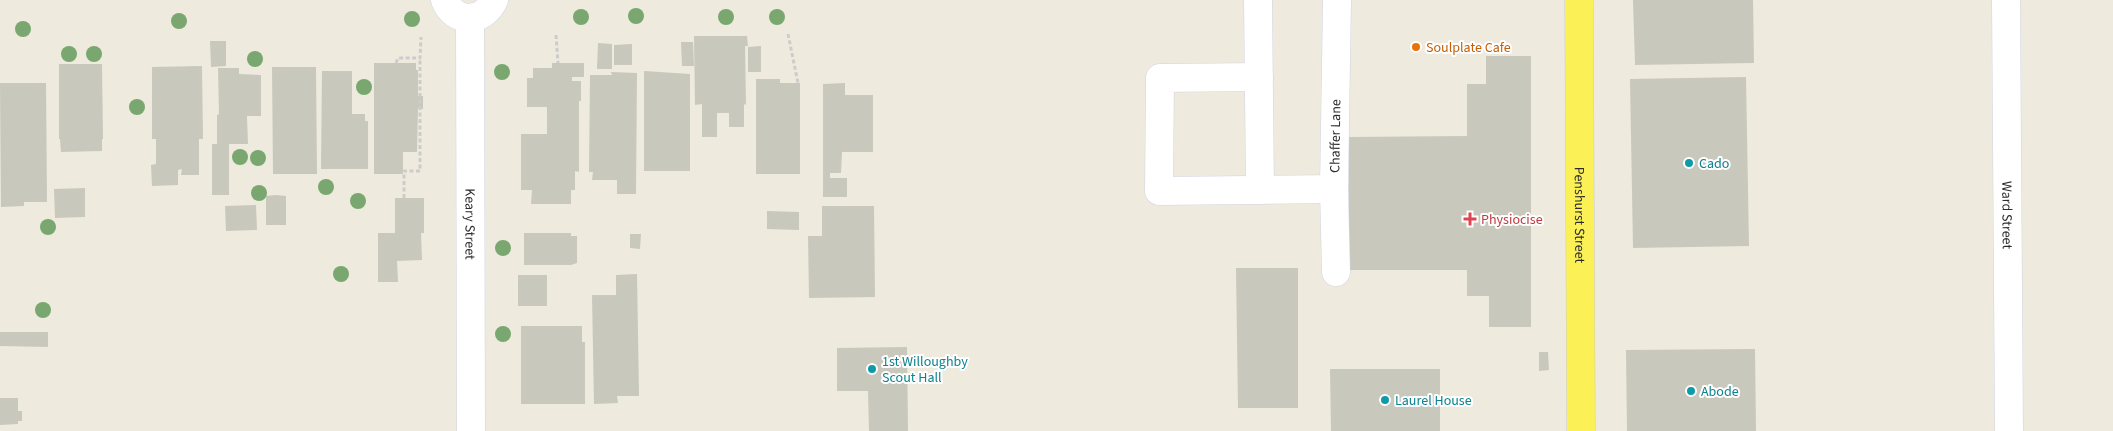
<svg xmlns="http://www.w3.org/2000/svg" width="2113" height="431" viewBox="0 0 2113 431" font-family="'Source Sans 3',sans-serif">
	<rect width="100%" height="100%" fill="#eeeadd"/>
	<g fill="#c9c8bc">
		<polygon points="1633,0 1753,0 1754,63 1635,65"/>
		<polygon points="694,36 747,36 748,46 745,46 746,105 744,104 744,127 729,127 729,113 717,113 717,137 702,137 702,104 695,105"/>
		<polygon points="210,41 226,41 226,66 211,67"/>
		<polygon points="681,42 693,42 694,66 682,66"/>
		<polygon points="598,43 612,44 612,69 597,69"/>
		<polygon points="632,44 632,65 614,65 614,45"/>
		<polygon points="761,46 761,72 748,72 748,47"/>
		<polygon points="1486,56 1531,56 1531,327 1489,327 1489,296 1467,296 1467,270 1349,270 1349,137 1467,136 1467,84 1486,84"/>
		<polygon points="374,63 416,63 416,70 418,70 418,96 423,96 423,109 418,108 417,152 403,152 403,174 374,174"/>
		<polygon points="552,63 584,63 584,77 572,77 572,81 581,81 581,101 579,101 579,172 575,171 575,190 571,190 571,204 531,204 532,190 521,190 521,134 547,134 547,107 527,107 527,78 533,78 533,68 552,68"/>
		<polygon points="59,64 102,64 103,139 102,139 102,151 61,152 60,139 59,139"/>
		<polygon points="202,66 203,139 199,139 199,175 181,175 182,169 178,170 178,185 152,186 151,165 156,164 156,139 152,139 152,67"/>
		<polygon points="272,67 316,67 317,174 273,174"/>
		<polygon points="218,68 239,68 239,74 261,75 261,116 247,116 248,144 229,144 229,195 212,195 212,144 217,144 217,115 219,114"/>
		<polygon points="322,71 352,71 352,114 365,114 365,121 368,121 368,169 321,169"/>
		<polygon points="644,71 690,74 690,171 644,171"/>
		<polygon points="611,72 637,73 636,194 617,194 617,180 592,180 593,172 589,172 590,75 612,75"/>
		<polygon points="1746,77 1749,246 1633,248 1630,79"/>
		<polygon points="756,79 780,79 780,83 800,83 800,174 756,174"/>
		<polygon points="0,83 46,83 47,202 24,202 24,206 1,207"/>
		<polygon points="845,83 845,95 873,95 873,152 842,152 841,173 830,173 830,178 847,178 847,197 823,197 823,84"/>
		<polygon points="85,188 85,217 55,218 54,189"/>
		<polygon points="276,195 286,196 286,225 266,225 266,196"/>
		<polygon points="395,198 424,198 424,233 421,233 422,260 397,261 398,282 378,282 378,233 395,233"/>
		<polygon points="256,205 257,230 226,231 225,206"/>
		<polygon points="822,206 874,206 875,297 809,298 808,236 822,236"/>
		<polygon points="767,211 799,212 799,230 767,229"/>
		<polygon points="524,233 571,233 571,236 577,236 577,263 571,265 524,265"/>
		<polygon points="630,234 641,234 640,249 630,248"/>
		<polygon points="1236,268 1298,268 1298,408 1238,408"/>
		<polygon points="637,274 639,396 617,396 618,403 594,404 592,295 616,295 616,275"/>
		<rect x="518" y="275" width="29" height="31"/>
		<polygon points="521,326 582,326 582,342 585,342 585,404 521,404"/>
		<polygon points="0,332 48,332 48,347 0,346"/>
		<polygon points="907,347 908,431 869,431 868,391 837,391 837,348"/>
		<polygon points="1755,349 1756,431 1627,431 1626,350"/>
		<polygon points="1539,352 1548,352 1549,370 1539,371"/>
		<polygon points="1330,369 1440,369 1440,431 1331,431"/>
		<polygon points="0,398 18,398 18,411 22,411 22,421 18,421 18,424 0,425"/>
	</g>
	<g fill="none" stroke-linecap="round" stroke-linejoin="round">
		<g stroke="#d2d3e5" stroke-width="29">
			<g id="minor">
				<path d="M445,0C454,24 484,23 494,0"/>
				<polyline points="1258,0 1260,190"/>
				<path id="s1" d="M2006,0L2009,431"/>
				<path id="s2" d="M470,18L471,431"/>
				<polyline points="1259,77 1160,78 1159,191 1334,189"/>
				<path id="s3" d="M1336,272L1334,189L1337,0"/>
			</g>
		</g>
		<g stroke="#ccc" stroke-width="29">
			<g id="major">
				<path id="s4" d="M1579,0L1581,431"/>
			</g>
		</g>
		<g stroke="#ccc" stroke-width="3" stroke-dasharray="4 2.5" stroke-linecap="butt">
			<polyline points="788,34 798,83"/>
			<polyline points="556,35 558,63"/>
			<polyline points="396,63 398,58 420,58 421,37"/>
			<polyline points="404,198 404,171 420,171 420,58"/>
		</g>
		<use href="#minor" stroke="#fff" stroke-width="28"/>
		<use href="#major" stroke="#fbf056" stroke-width="28"/>
	</g>
	<g fill="#79a76f">
		<circle cx="636" cy="16" r="8"/>
		<circle cx="581" cy="17" r="8"/>
		<circle cx="726" cy="17" r="8"/>
		<circle cx="777" cy="17" r="8"/>
		<circle cx="412" cy="19" r="8"/>
		<circle cx="179" cy="21" r="8"/>
		<circle cx="23" cy="29" r="8"/>
		<circle cx="69" cy="54" r="8"/>
		<circle cx="94" cy="54" r="8"/>
		<circle cx="255" cy="59" r="8"/>
		<circle cx="502" cy="72" r="8"/>
		<circle cx="364" cy="87" r="8"/>
		<circle cx="137" cy="107" r="8"/>
		<circle cx="240" cy="157" r="8"/>
		<circle cx="258" cy="158" r="8"/>
		<circle cx="326" cy="187" r="8"/>
		<circle cx="259" cy="193" r="8"/>
		<circle cx="358" cy="201" r="8"/>
		<circle cx="48" cy="227" r="8"/>
		<circle cx="503" cy="248" r="8"/>
		<circle cx="341" cy="274" r="8"/>
		<circle cx="43" cy="310" r="8"/>
		<circle cx="503" cy="334" r="8"/>
	</g>
	<circle fill="#e8710a" stroke="#fff" stroke-width="2" cx="1416" cy="47" r="5"/>
	<g fill="#0f9aa8" stroke="#fff" stroke-width="2">
		<circle cx="1689" cy="163" r="5"/>
		<circle cx="872" cy="369" r="5"/>
		<circle cx="1691" cy="391" r="5"/>
		<circle cx="1385" cy="400" r="5"/>
	</g>
	<path fill="#e0444e" stroke="#fff" stroke-width="2" d="M1467.5 211.5h5v5h5v5h-5v5h-5v-5h-5v-5h5z"/>
	<g text-anchor="middle" stroke-width="4" stroke-linejoin="round" paint-order="stroke">
		<g font-size="14" fill="#c56008" stroke="#fff" text-anchor="start">
			<text x="1426" y="52">Soulplate Cafe</text>
		</g>
		<g font-size="14" fill="#2c2c2c" stroke="#fff">
			<text dy="5" stroke="none"><textPath href="#s3" startOffset="136">Chaffer Lane</textPath></text>
			<text dy="5" stroke="none"><textPath href="#s4" startOffset="215">Penshurst Street</textPath></text>
			<text dy="5" stroke="none"><textPath href="#s1" startOffset="215">Ward Street</textPath></text>
			<text dy="5" stroke="none"><textPath href="#s2" startOffset="206">Keary Street</textPath></text>
		</g>
		<g font-size="14" fill="#0d838f" stroke="#fff" text-anchor="start">
			<text x="1699" y="168">Cado</text>
			<text x="882" y="366">1st Willoughby<tspan x="882" dy="16">Scout Hall</tspan></text>
			<text x="1701" y="396">Abode</text>
			<text x="1395" y="405">Laurel House</text>
		</g>
		<g font-size="14" fill="#be3a42" stroke="#fff" text-anchor="start">
			<text x="1481" y="224">Physiocise</text>
		</g>
	</g>
</svg>
